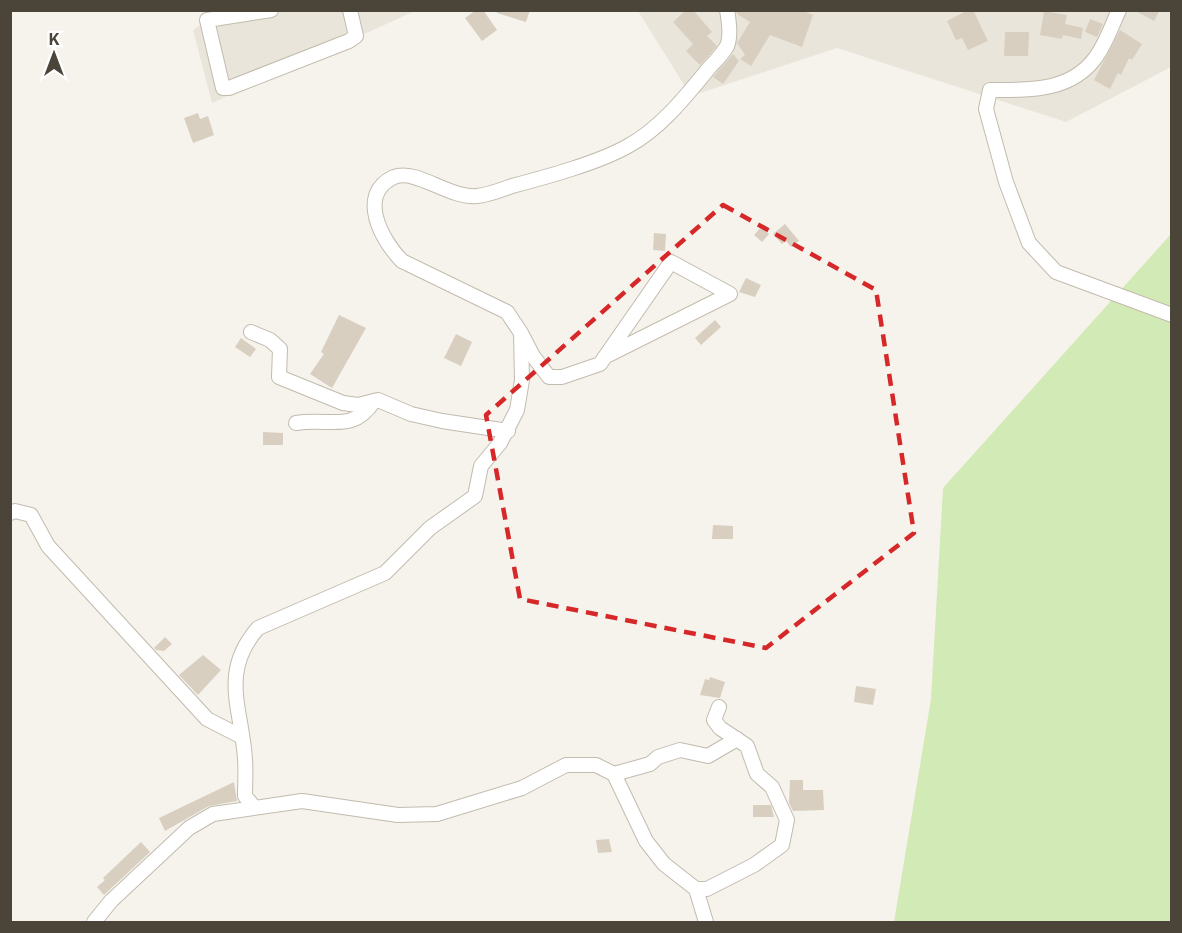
<svg xmlns="http://www.w3.org/2000/svg" width="1182" height="933" viewBox="0 0 1182 933" font-family="'IBM Plex Sans',sans-serif">
	<rect width="100%" height="100%" fill="#f6f3ec"/>
	<g fill="#eae5da">
		<polygon points="221,11 415,11 212,103 193,30"/>
		<polygon points="638,11 1171,11 1171,67 1066,122 837,48 691,96"/>
	</g>
	<polygon fill="#d2eab5" points="1171,234 1171,922 894,922 931,699 943,488"/>
	<g fill="#d8cfc1">
		<polygon points="476,10 483,10 497,30 482,41 465,18"/>
		<polygon points="497,10 530,10 526,22 497,13"/>
		<polygon points="686,10 693,10 712,32 707,36 717,46 700,65 686,51 693,44 673,22"/>
		<polygon points="736,10 801,10 813,15 802,47 770,35 751,66 740,59 745,55 737,43 750,22 737,14"/>
		<polygon points="968,10 973,10 988,41 968,50 962,38 956,40 947,21"/>
		<polygon points="1134,10 1160,10 1154,21"/>
		<polygon points="1044,11 1067,15 1065,24 1083,28 1081,39 1063,35 1062,39 1040,35"/>
		<polygon points="1090,19 1103,24 1097,37 1085,32"/>
		<polygon points="1120,30 1142,44 1132,60 1129,58 1121,75 1118,73 1110,89 1094,80"/>
		<polygon points="1005,32 1029,32 1028,56 1004,56"/>
		<polygon points="733,54 739,61 723,84 713,77"/>
		<polygon points="198,113 200,119 208,116 214,135 193,143 184,118"/>
		<polygon points="785,224 799,241 791,247 786,241 782,244 773,234"/>
		<polygon points="761,227 769,234 762,242 754,235"/>
		<polygon points="654,233 666,234 665,251 653,250"/>
		<polygon points="746,278 761,285 755,297 739,292"/>
		<polygon points="339,315 366,328 332,388 310,374 324,354 321,352"/>
		<polygon points="715,320 721,327 701,345 695,338"/>
		<polygon points="456,334 472,342 461,366 444,358"/>
		<polygon points="241,338 256,349 250,357 235,347"/>
		<polygon points="263,432 283,433 283,445 263,445"/>
		<polygon points="713,525 733,526 733,539 712,539"/>
		<polygon points="165,637 172,644 164,651 156,650 154,648"/>
		<polygon points="203,655 221,670 198,695 179,675"/>
		<polygon points="710,677 725,682 720,698 700,695 705,679 709,680"/>
		<polygon points="856,686 876,689 873,705 854,702"/>
		<polygon points="790,780 803,780 803,790 823,790 824,810 793,811 789,803"/>
		<polygon points="234,782 237,801 209,806 165,831 159,818"/>
		<polygon points="753,805 771,805 774,817 753,817"/>
		<polygon points="609,839 612,852 598,853 596,840"/>
		<polygon points="141,842 150,852 104,895 97,887 105,880 103,878"/>
	</g>
	<g fill="none" stroke-linecap="round" stroke-linejoin="round">
		<g stroke="#c2bbae" stroke-width="16">
			<g id="minor">
				<polyline points="271,10 207,20 223,88 229,88 349,41 356,36 350,10"/>
				<path d="M1119,10C1112,25 1106,43 1096,57C1071,92 1029,90 990,90L986,109L1006,182L1029,243L1056,272L1172,315"/>
				<polyline points="251,332 270,340 280,349 279,377 343,403 358,405 378,400 411,414 442,421 508,431"/>
				<polyline points="522,335 533,356 549,377 562,377 600,364 671,262 730,294 608,355"/>
				<path d="M296,423C330,417 352,434 374,401"/>
				<polyline points="10,513 15,511 31,515 48,546 207,719 242,737"/>
				<polyline points="614,774 650,764 658,757 680,750 708,756 737,739"/>
				<path d="M254,807L245,796C245,784 246,772 245,759C242,709 219,673 258,628L385,573L430,528L475,496L481,466L500,443L517,410L522,380L521,333L507,312L402,261C382,241 356,194 394,177C416,168 450,199 477,196C488,195 501,190 512,186C546,177 598,163 628,146C661,128 686,96 709,68C715,61 723,54 727,46C731,37 729,21 727,10"/>
				<polyline points="696,889 706,922"/>
				<polyline points="94,922 111,901 172,844 189,828 213,814 302,801 398,815 437,814 522,788 566,765 596,765 614,774 646,841 664,864 696,889 707,889 754,865 782,845 787,820 772,787 757,774 747,746 720,728 714,720 719,707"/>
			</g>
		</g>
		<use href="#minor" stroke="#fff" stroke-width="14"/>
	</g>
	<path fill="none" stroke="#d62828" stroke-width="4.5" stroke-dasharray="12 8" stroke-linejoin="round" d="M723,205L876,290L914,533L766,648L520,599L486,415Z"/>
	<rect width="1182" height="933" fill="none" stroke="#4b4439" stroke-width="24"/>
	<g transform="translate(54 54)" stroke="#ffffff" stroke-width="4.5" paint-order="stroke">
	<path d="M0-4.5L10 22L0 15L-10 22Z" fill="#4b4439"/>
	<text y="-9" font-size="16" font-weight="bold" text-anchor="middle" fill="#4b4439">K</text>
	</g>
</svg>
